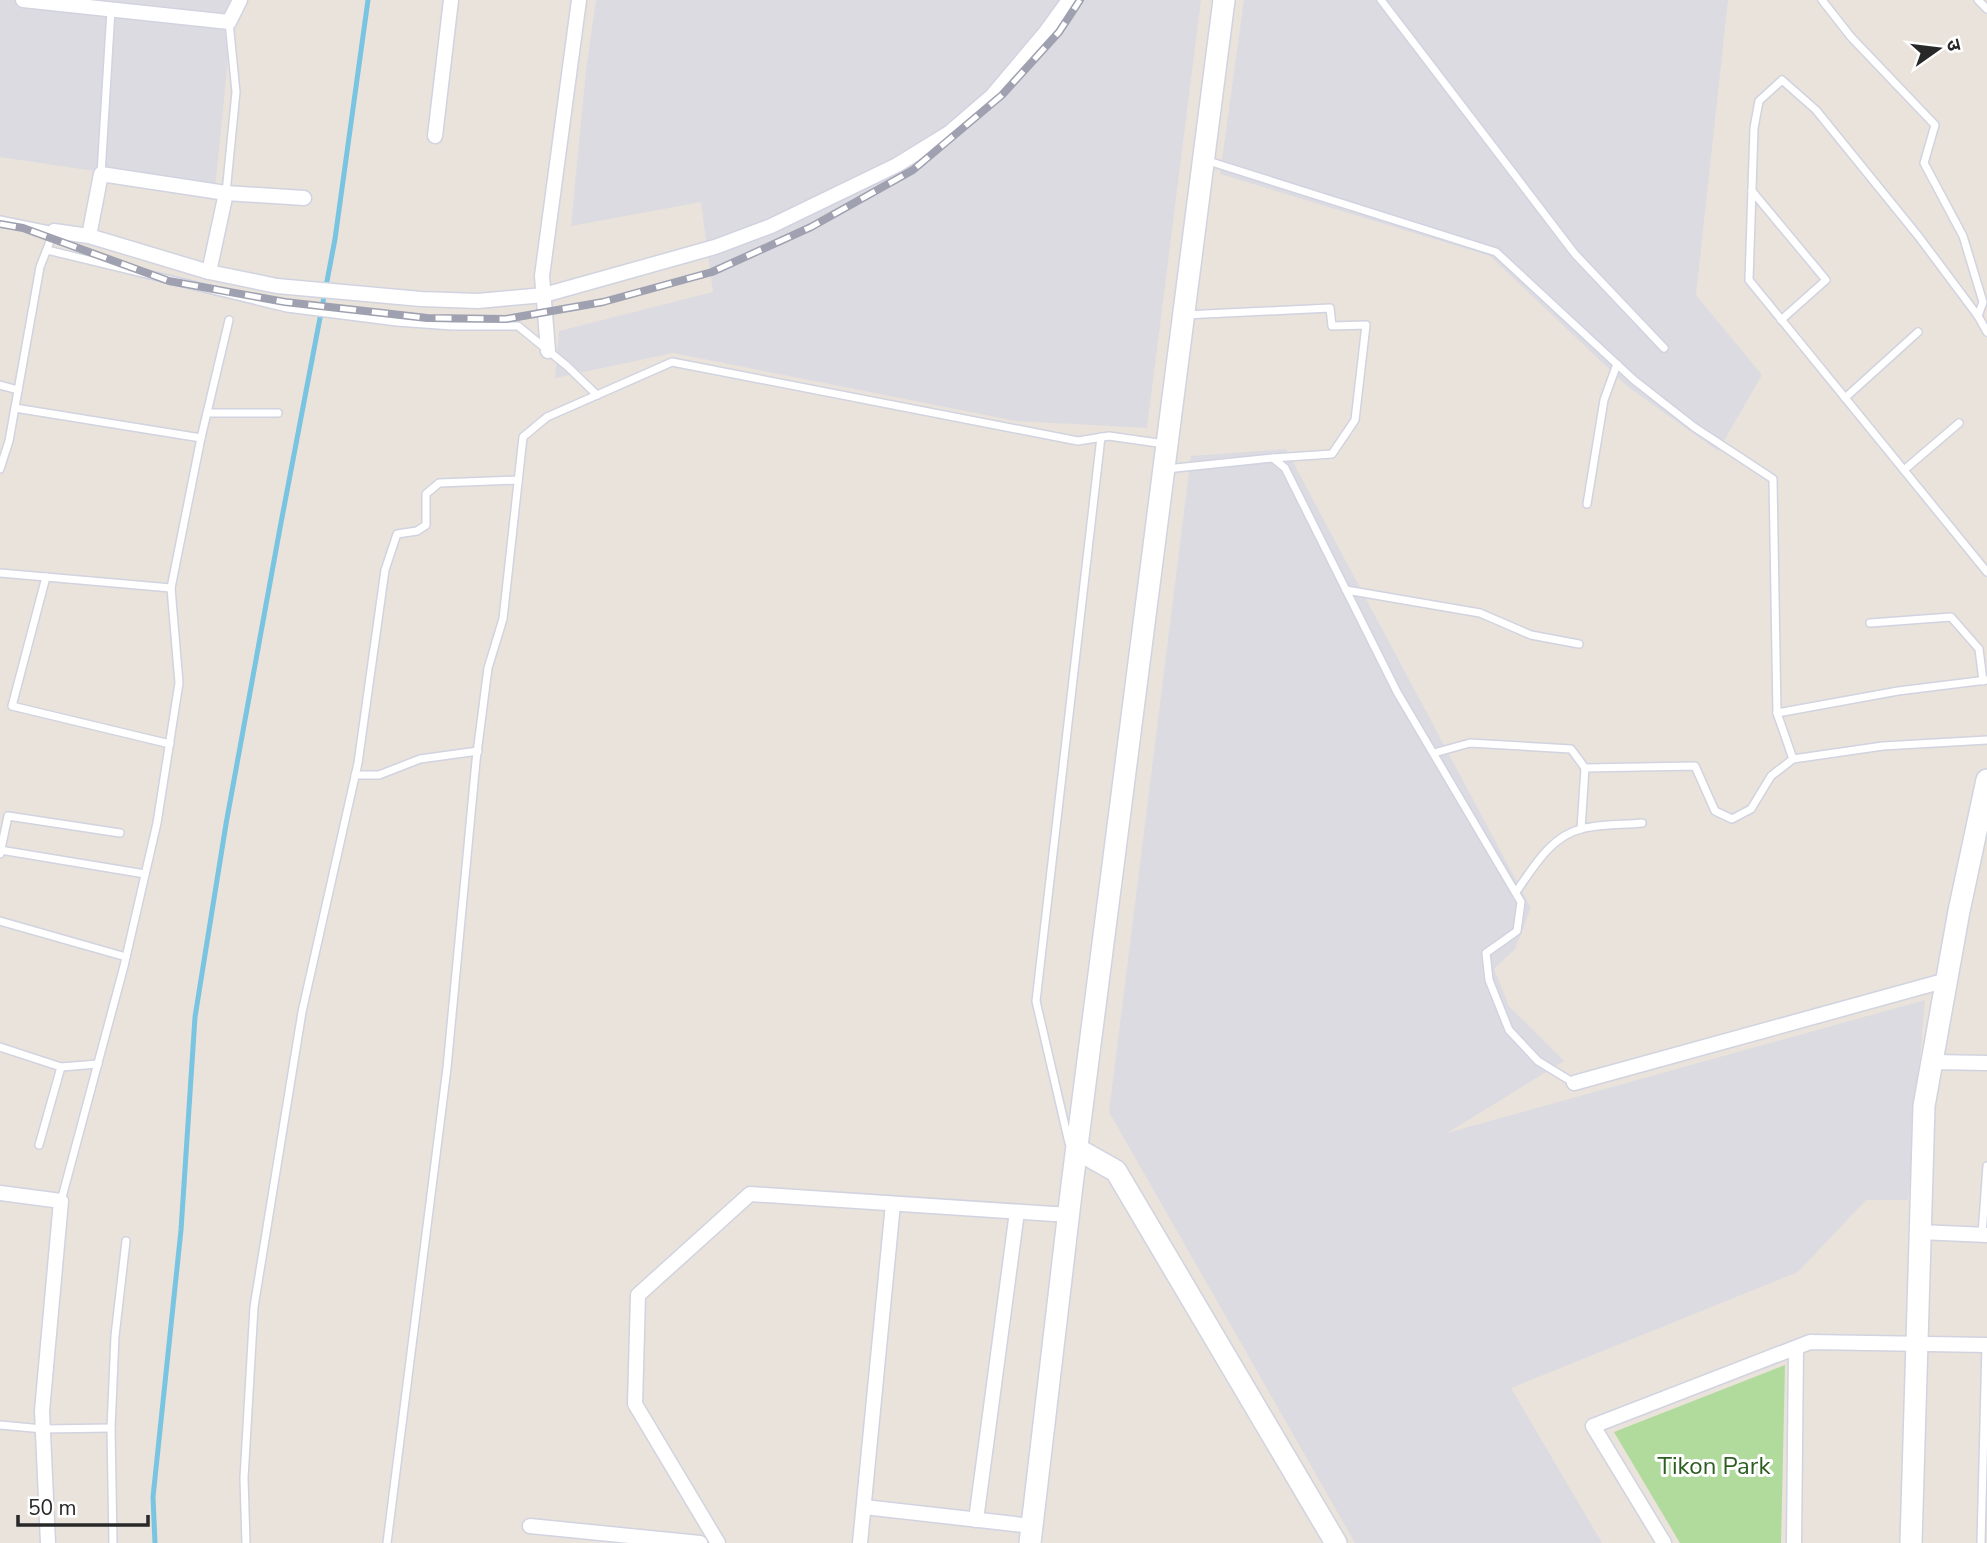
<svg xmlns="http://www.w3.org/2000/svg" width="1987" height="1543" viewBox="0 0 1987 1543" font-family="'Nunito Sans','Noto Sans Devanagari',sans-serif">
	<rect width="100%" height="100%" fill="#e9e3db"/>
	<g fill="#dddbe2">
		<polygon points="0,0 234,0 215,189 0,157"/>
		<polygon points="596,0 1201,0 1147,428 1016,421 673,353 555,378 559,331 713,292 701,202 571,226 586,70"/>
		<polygon points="1244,0 1728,0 1696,295 1762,375 1718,451 1628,387 1490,256 1220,174"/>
		<polygon points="1286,449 1531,908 1515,949 1494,969 1509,1006 1564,1061 1447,1133 1925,1000 1908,1200 1866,1200 1798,1272 1511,1388 1602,1543 1355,1543 1109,1112 1191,456"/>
	</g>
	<polygon fill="#b1da9d" points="1785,1365 1781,1543 1680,1543 1614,1432"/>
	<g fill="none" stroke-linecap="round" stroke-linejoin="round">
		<polyline stroke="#79c4e1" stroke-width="5" points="155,1543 153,1497 181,1230 195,1017 226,824 280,528 335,239 368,0"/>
		<g stroke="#d1d3e0" stroke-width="10">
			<g id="lane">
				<polyline points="1381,0 1575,254 1664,348"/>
				<polyline points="1822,0 1851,37 1935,125 1924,163 1963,236 1983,302 1978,316"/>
				<polyline points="1978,0 1987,9"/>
				<polyline points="1205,160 1496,252 1634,380 1694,427 1773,479 1777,713 1898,691 1987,680"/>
				<polyline points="101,174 111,10"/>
				<polyline points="1752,191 1826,280 1781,320"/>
				<polyline points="226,193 236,92 229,22"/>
				<polyline points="0,220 54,231 40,267 9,441 0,469"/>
				<polyline points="47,250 287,308 397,322 452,326 518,326 567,366 597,395"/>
				<polyline points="1185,315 1330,308 1332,326 1366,325 1355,420 1332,454 1273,458"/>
				<polyline points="1987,332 1978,316 1919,237 1816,110 1782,80 1759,101 1754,128 1749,280 1987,572"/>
				<polyline points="0,385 18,390"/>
				<polyline points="1845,398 1918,332"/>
				<polyline points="15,408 201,438 229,320"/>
				<polyline points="207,413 278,413"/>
				<polyline points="1166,469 1273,458 1285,468 1397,692 1521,902 1517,931 1486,953 1489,980 1509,1030 1538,1061 1574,1083"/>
				<polyline points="1904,470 1959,423"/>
				<polyline points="1587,504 1604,400 1617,364"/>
				<polyline points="0,573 171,588 179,683 157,823 124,966 61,1201"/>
				<polyline points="46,577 12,706 170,744"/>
				<polyline points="171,588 201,438"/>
				<polyline points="1346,590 1480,613 1531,635 1579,644"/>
				<polyline points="1870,623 1951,617 1979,649 1983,681"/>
				<polyline points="1777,713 1793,759"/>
				<polyline points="1434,753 1470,743 1571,749 1585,768"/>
				<polyline points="355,775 379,775 420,759 478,751"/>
				<polyline points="1581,829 1585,768 1695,766 1715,811 1732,819 1751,809 1771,776 1793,759 1883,746 1987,740"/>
				<polyline points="0,850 145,874"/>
				<polyline points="0,854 8,816 120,833"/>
				<path d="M1516,892C1533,868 1551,836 1581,829C1600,824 1623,825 1642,823"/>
				<polyline points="0,921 126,957"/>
				<polyline points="0,1047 61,1067 39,1145"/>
				<polyline points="61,1067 98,1064"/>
				<polyline points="1072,1145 1069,1143 1036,1001 1101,437"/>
				<polyline points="1982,1234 1987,1166"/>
				<polyline points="0,1425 43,1429 111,1428"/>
				<polyline points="113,1543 111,1428 115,1336 126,1241"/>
				<polyline points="246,1543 244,1478 254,1307 302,1012 358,763 385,570 397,534 417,531 426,525 426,494 439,483 518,480"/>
				<polyline points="387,1543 447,1068 476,761 488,668 503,619 523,437 547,417 672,362 1078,441 1109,436 1165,444"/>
				<polyline points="1981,1543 1986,1345"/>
			</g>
		</g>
		<g stroke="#d1d3e0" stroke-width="17">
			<g id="street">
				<polyline points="23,0 229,22 240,0"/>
				<polyline points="435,136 451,0"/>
				<polyline points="54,231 89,236 209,272 277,286 421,299 478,301 544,295 715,247 771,226 897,165 949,133 992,96 1045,33 1069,0"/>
				<polyline points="89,236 101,174 226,193 304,198"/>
				<polyline points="209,272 226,193"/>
				<polyline points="548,351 542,276 579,0"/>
				<polyline points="1932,1062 1987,1063"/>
				<polyline points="1574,1083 1947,980"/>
				<polyline points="0,1193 61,1201 42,1411 48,1543"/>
				<polyline points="1920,1232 1987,1235"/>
				<polyline points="864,1507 1032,1526"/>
				<polyline points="976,1520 1017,1212"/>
				<polyline points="530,1526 700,1543"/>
				<polyline points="718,1543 635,1404 638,1295 750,1194 1069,1215"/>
				<polyline points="860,1543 893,1204"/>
				<polyline points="1664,1543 1593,1426 1810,1342 1987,1345"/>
				<polyline points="1794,1543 1796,1348"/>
			</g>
		</g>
		<g stroke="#d1d3e0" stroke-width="24">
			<g id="secondary">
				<polyline points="1077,1149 1116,1171 1336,1543"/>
				<polyline points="1030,1543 1072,1185 1224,0"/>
				<polyline points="1911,1543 1924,1106 1959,911 1987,780"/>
			</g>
		</g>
		<use href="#lane" stroke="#fff" stroke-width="7"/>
		<use href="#street" stroke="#fff" stroke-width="14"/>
		<use href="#secondary" stroke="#fff" stroke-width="21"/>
		<g stroke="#9fa1b0" stroke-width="8">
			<polyline id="rail" points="0,224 23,228 169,281 285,302 427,318 506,319 603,302 712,272 811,227 913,170 1002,95 1059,32 1080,0"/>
		</g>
		<use href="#rail" stroke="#fff" stroke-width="5" stroke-dasharray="16" stroke-linecap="butt"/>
	</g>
	<g text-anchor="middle" stroke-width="6" stroke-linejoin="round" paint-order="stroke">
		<g font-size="24" fill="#2d5d21" stroke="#fff">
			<text x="1714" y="1474">Tikon Park</text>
		</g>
	</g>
	<g transform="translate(1938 49) rotate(76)" stroke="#ffffff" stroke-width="5" paint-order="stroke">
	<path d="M0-5L12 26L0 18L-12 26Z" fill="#282828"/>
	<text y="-10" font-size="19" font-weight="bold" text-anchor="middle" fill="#282828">उ</text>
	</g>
	<path d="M18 1515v10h130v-10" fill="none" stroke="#282828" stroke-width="3.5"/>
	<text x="28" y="1515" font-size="21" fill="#282828" stroke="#ffffff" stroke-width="5" paint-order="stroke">50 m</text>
</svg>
